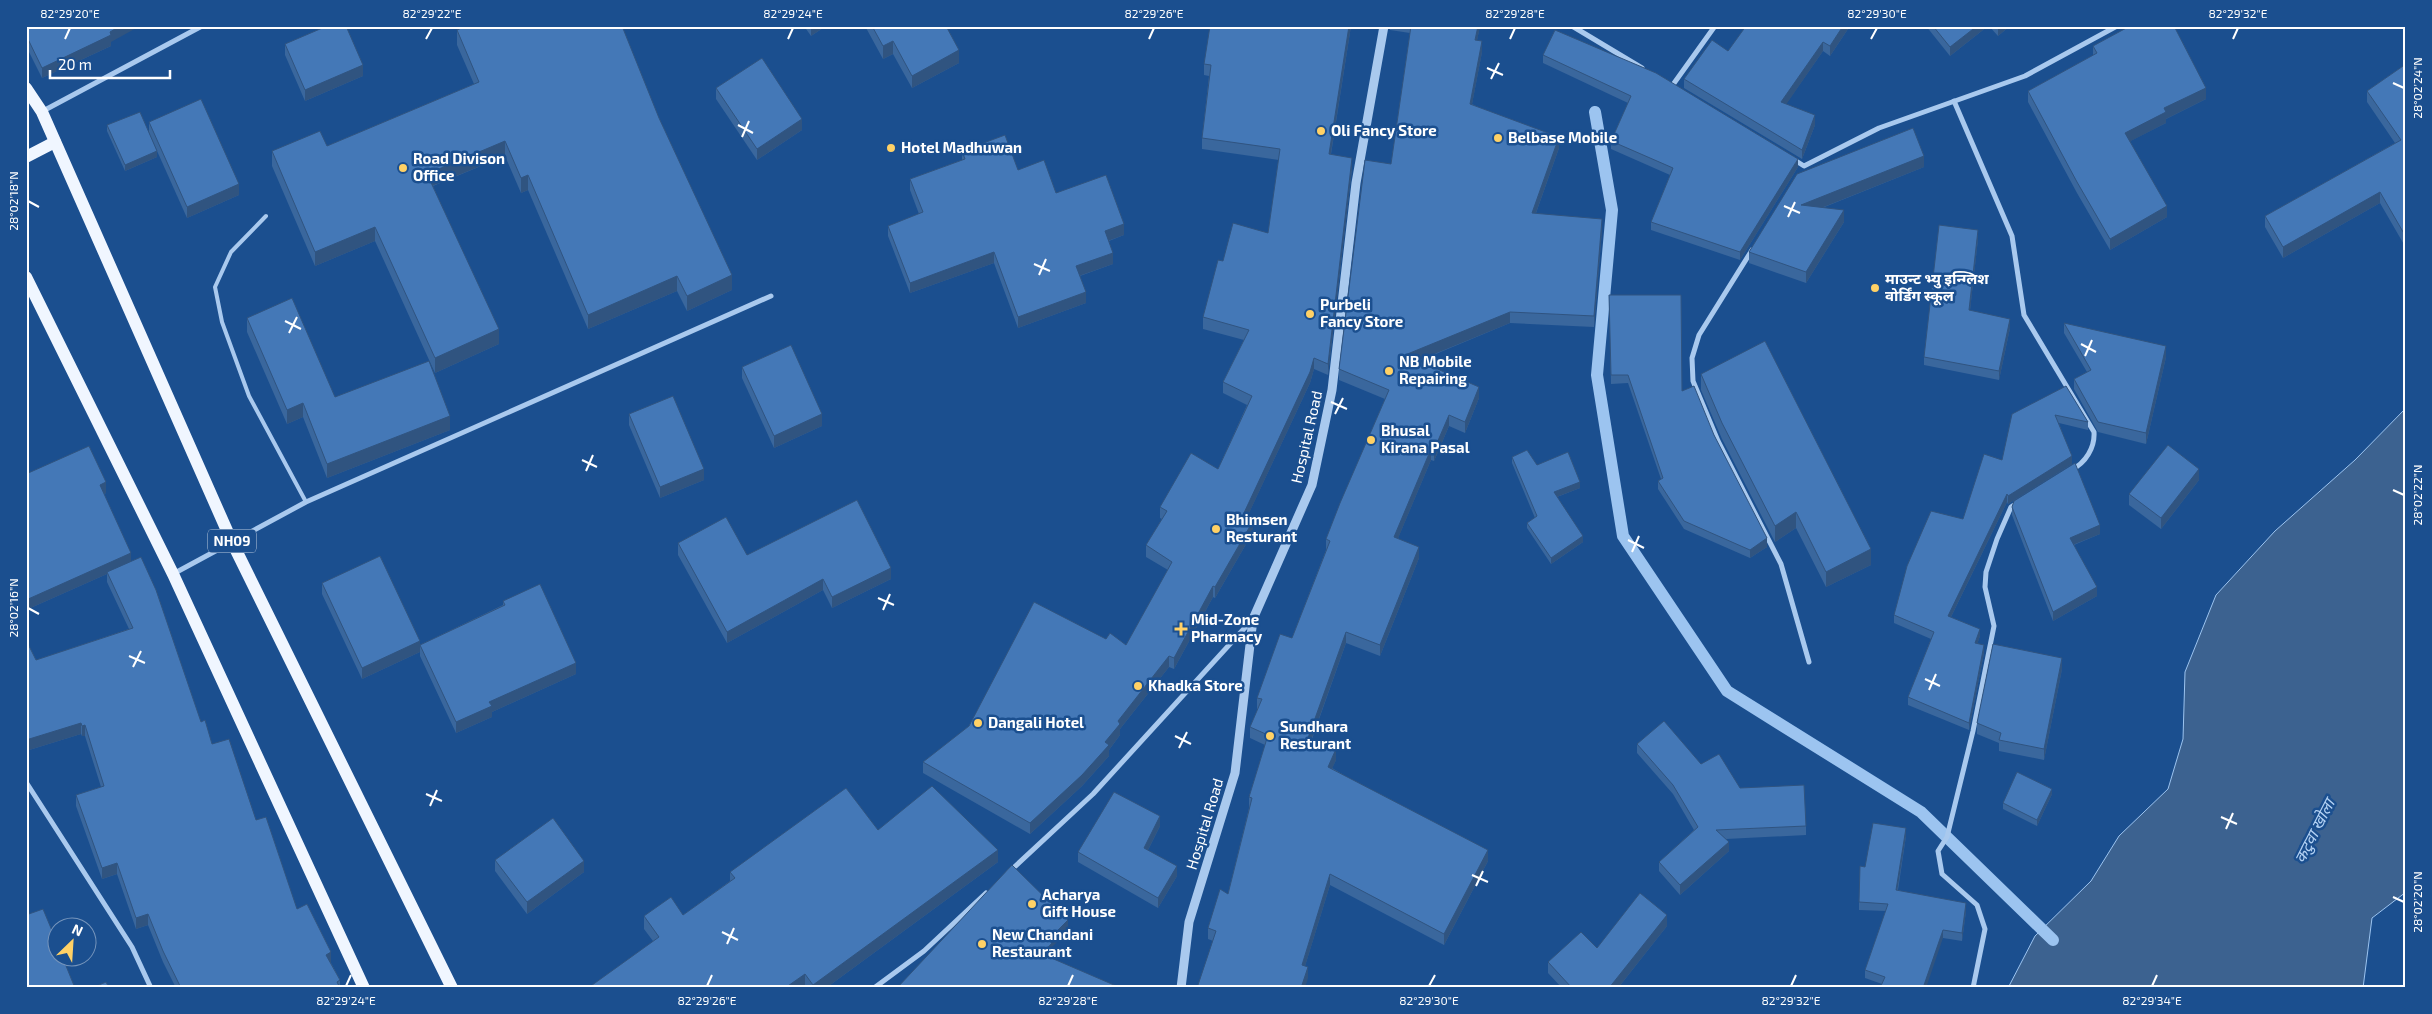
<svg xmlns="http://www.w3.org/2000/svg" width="2432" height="1014" viewBox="0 0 2432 1014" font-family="'Exo 2','Noto Sans Devanagari',sans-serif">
	<rect width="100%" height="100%" fill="#1b4f8f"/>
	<polygon fill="#3c6290" stroke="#9cc4f0" points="2406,408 2406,892 2372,918 2363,988 2008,988 2035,936 2091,881 2119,836 2168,789 2183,739 2185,672 2216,595 2275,531 2355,460"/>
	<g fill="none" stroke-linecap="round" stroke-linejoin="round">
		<polyline stroke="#9cc4f0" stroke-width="12" points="1595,112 1612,210 1597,375 1623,536 1727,691 1921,812 2053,940"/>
		<polyline stroke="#a9c9ee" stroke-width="4" points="266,216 231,252 215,287 222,322 249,396 306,502"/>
		<g stroke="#a9c9ee" stroke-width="5">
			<polyline points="1572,26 1642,68"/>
			<polyline points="1672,86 1715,26"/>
			<path d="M1954,101L2012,236L2024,315L2094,432C2095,447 2086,463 2071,470"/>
			<polyline points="43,111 202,26"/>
			<polyline points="1793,159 1804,166 1879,128 2025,76 2117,26"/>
			<polyline points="1752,250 1699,335 1692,358 1693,381 1718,441 1781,564 1809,662"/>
			<polyline points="173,574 306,502 771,296"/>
			<polyline points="26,782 132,947 151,988"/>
			<polyline points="1009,872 1093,794 1251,621"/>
			<polyline points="874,988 924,951 986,893"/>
			<polyline points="1973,988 1985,929 1977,905 1942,874 1938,851 1947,837 1973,731 1994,626 1985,587 1986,572 1997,539 2011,507 2017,503"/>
		</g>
		<polyline stroke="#a9c9ee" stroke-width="9" points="1181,988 1189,922 1235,773 1253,619 1312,485 1332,390 1356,183 1384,26"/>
		<g stroke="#f0f6ff" stroke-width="12">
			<polyline points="26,88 42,112 232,542 452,988"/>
			<polyline points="26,157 55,142"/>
			<polyline points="26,277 173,574 364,988"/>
		</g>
	</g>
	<g fill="#3a679d">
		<polygon points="26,26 111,42 111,46 42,78 26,46"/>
		<polygon points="804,26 826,26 811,36"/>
		<polygon points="865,26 946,26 959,63 912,88 893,54 883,59"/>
		<polygon points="1351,26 1331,154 1352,169 1328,375 1314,369 1310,383 1247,517 1253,532 1215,598 1213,597 1174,669 1169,667 1120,729 1120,735 1109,750 1109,756 1082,786 1030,834 923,773 923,762 1106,639 1126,645 1168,570 1146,557 1146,545 1162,519 1160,518 1160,507 1218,469 1247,405 1223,393 1223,382 1244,340 1203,329 1203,317 1223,261 1268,233 1279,160 1202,149 1202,138 1209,76 1204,75 1204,64"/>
		<polygon points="1364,26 1378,26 1377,28"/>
		<polygon points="1390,26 1480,26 1477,40 1482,52 1472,104 1559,148 1536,213 1602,230 1594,327 1510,323 1419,361 1479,398 1465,433 1449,426 1434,461 1431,460 1398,538 1419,558 1380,656 1346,643 1312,739 1336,760 1332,768 1488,861 1444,945 1330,885 1305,966 1308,978 1208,939 1208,928 1228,894 1249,808 1249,797 1265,745 1250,738 1250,727 1258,709 1257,709 1257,698 1292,638 1326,550 1326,539 1385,399 1339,380 1339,369 1391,164 1410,33 1390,30"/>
		<polygon points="1850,26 1830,56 1823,51 1786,104 1815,125 1802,159 1684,88 1684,79 1728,51"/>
		<polygon points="1926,26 1988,26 1950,56"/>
		<polygon points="1989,26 2010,26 1998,36"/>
		<polygon points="457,30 659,118 732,290 687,311 677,291 588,329 528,190 521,193 505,156 433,186 499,344 435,373 375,241 315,266 272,166 272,151 327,146 474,84 457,45"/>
		<polygon points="285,44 363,76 305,101 285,55"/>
		<polygon points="2093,46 2206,99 2166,119 2166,123 2130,141 2167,217 2110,250 2077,193 2028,102 2028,91 2093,56"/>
		<polygon points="1543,55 1798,167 1740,260 1651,230 1651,222 1670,175 1611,149 1611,141 1628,103 1543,63"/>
		<polygon points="2406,64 2406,248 2380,203 2283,258 2265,227 2265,216 2395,143 2367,102 2367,91"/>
		<polygon points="716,88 802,130 757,160 716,99"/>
		<polygon points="149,122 239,195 187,218 149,133"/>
		<polygon points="107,125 157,157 125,171 107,131"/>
		<polygon points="962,151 1018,170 1124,235 1109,241 1113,264 1080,276 1086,303 1018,328 994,263 910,293 888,236 888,226 919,214 910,190 910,179 962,160"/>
		<polygon points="1924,167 1822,208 1844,222 1806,283 1749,263 1749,252 1797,174"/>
		<polygon points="1978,239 1970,310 2010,328 1999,380 1924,365 1924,357"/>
		<polygon points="1609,295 1714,435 1767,547 1750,558 1684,529 1658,489 1658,481 1661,479 1628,383 1611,384"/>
		<polygon points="247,318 335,397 450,430 327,478 303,417 287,424 247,332"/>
		<polygon points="2064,323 2166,357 2146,444 2098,432 2074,389 2074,379 2087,372 2064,333"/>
		<polygon points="742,367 822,426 774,448 742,378"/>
		<polygon points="1701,374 1871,565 1826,587 1796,528 1775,542 1722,439 1701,390"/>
		<polygon points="2066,386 2088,422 2088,430 2059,423 2072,464 2008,504 2007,502 1951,617 1980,636 1977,644 1984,653 1969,730 1908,705 1908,697 1931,639 1894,623 1894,615 1963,519 2002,460"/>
		<polygon points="629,414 704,480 660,498 629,425"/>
		<polygon points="1512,457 1537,465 1580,488 1557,497 1583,542 1551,564 1527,528 1527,523 1535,518 1512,463"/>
		<polygon points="26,474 106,493 104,494 131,561 201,722 212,744 256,820 297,909 331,963 340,980 340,988 176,988 163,962 148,925 136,929 117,874 102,879 76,806 76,795 101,787 85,736 82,736 81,734 26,751 26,640 36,660 129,629 107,582 107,574 26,610"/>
		<polygon points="2199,480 2161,529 2129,505 2129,494"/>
		<polygon points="2012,507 2100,534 2074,545 2097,596 2053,621 2012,515"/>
		<polygon points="678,543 747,555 891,579 832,608 823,590 727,643 678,555"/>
		<polygon points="322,583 420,645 503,605 503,601 576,674 492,712 492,717 456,733 420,656 420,652 362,679 322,594"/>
		<polygon points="2062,669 2044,760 1999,751 1999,743 1977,734 1977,723"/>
		<polygon points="1637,744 1701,764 1740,788 1806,826 1806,835 1726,839 1729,851 1680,895 1659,871 1659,862 1694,830 1673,794 1637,753"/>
		<polygon points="2052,794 2037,826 2003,809 2003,803"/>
		<polygon points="1160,826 1148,850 1177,876 1158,908 1078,862 1078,852"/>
		<polygon points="878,830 998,862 826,988 806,988 805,986 653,941 644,929 644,916 683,915 730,881 730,872"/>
		<polygon points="1906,836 1898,890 1966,911 1962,941 1943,938 1882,984 1865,978 1865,970 1886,911 1859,910 1859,902 1865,867"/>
		<polygon points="495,860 584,872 527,914 495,871"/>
		<polygon points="1667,926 1618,988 1562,988 1548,973 1548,962 1597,948"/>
	</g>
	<g fill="#305480">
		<polygon points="120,26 140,26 111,42 111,46 42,78 42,68"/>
		<polygon points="811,26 826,26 811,36"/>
		<polygon points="1349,26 1351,26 1329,165 1329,154"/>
		<polygon points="1478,26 1480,26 1475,51 1475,40"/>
		<polygon points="1843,26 1850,26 1830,56 1830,46"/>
		<polygon points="1977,26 1988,26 1950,56 1950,47"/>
		<polygon points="2000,26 2010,26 1998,36 1998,28"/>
		<polygon points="893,41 893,54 883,59 883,46"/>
		<polygon points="1482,41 1482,52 1470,115 1470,104"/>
		<polygon points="1823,42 1823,51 1781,112 1781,102"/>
		<polygon points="959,50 959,63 912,88 912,76"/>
		<polygon points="363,65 363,76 305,101 305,90"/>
		<polygon points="2206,88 2206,99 2166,119 2166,123 2125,144 2125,133 2164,108"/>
		<polygon points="1815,115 1815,125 1802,159 1802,150"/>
		<polygon points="802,119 802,130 757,160 757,149"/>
		<polygon points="1559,137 1559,148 1532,224 1532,213"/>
		<polygon points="505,141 505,156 427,188 427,174"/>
		<polygon points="157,151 157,157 125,171 125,165"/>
		<polygon points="1924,156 1924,167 1801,216 1801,205"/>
		<polygon points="1352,158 1352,169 1328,375 1328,364"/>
		<polygon points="1798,159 1798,167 1740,260 1740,252"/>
		<polygon points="528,175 528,190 521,193 521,178"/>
		<polygon points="239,184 239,195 187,218 187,207"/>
		<polygon points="2380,192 2380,203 2283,258 2283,247"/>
		<polygon points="2167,206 2167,217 2110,250 2110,239"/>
		<polygon points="1844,210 1844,222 1806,283 1806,272"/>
		<polygon points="1602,219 1602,230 1594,327 1594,316"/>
		<polygon points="1124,224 1124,235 1105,242 1105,231"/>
		<polygon points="375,227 375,241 315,266 315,252"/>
		<polygon points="1978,230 1978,239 1969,319 1969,310"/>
		<polygon points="994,252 994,263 910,293 910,283"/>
		<polygon points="1113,253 1113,264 1076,277 1076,266"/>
		<polygon points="732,275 732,290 687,311 687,296"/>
		<polygon points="677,276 677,291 588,329 588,315"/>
		<polygon points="1086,292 1086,303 1018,328 1018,317"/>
		<polygon points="1510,312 1510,323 1405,366 1405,355"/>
		<polygon points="2010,319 2010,328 1999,380 1999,371"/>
		<polygon points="499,329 499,344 435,373 435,358"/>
		<polygon points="2166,346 2166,357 2146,444 2146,433"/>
		<polygon points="1314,358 1314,369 1310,383 1243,526 1243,515"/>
		<polygon points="1479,387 1479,398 1465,433 1465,422"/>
		<polygon points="303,403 303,417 287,424 287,410"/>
		<polygon points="822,414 822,426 774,448 774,436"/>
		<polygon points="1449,415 1449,426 1434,461 1434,450"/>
		<polygon points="450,416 450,430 327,478 327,464"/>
		<polygon points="1431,449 1431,460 1394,548 1394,537"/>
		<polygon points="2072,456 2072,464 2008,504 2008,496"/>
		<polygon points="704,469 704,480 660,498 660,487"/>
		<polygon points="2199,469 2199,480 2161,529 2161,518"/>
		<polygon points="106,482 106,493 100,496 100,485"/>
		<polygon points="1580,482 1580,488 1554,498 1554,492"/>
		<polygon points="2007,494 2007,502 1948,623 1948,616"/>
		<polygon points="1796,512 1796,528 1775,542 1775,526"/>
		<polygon points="1253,521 1253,532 1215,598 1215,587"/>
		<polygon points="2100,525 2100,534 2070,546 2070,538"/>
		<polygon points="1583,536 1583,542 1551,564 1551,558"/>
		<polygon points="1767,538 1767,547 1750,558 1750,550"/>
		<polygon points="1419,547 1419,558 1380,656 1380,645"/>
		<polygon points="1871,549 1871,565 1826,587 1826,572"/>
		<polygon points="131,553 131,563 107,572 107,574 26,610 26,600"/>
		<polygon points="891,568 891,579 832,608 832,597"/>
		<polygon points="823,579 823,590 727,643 727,632"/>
		<polygon points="1213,586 1213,597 1174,669 1174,658"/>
		<polygon points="2097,587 2097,596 2053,621 2053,612"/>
		<polygon points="1980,629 1980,636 1975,651 1975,643"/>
		<polygon points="1346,632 1346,643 1308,749 1308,738"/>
		<polygon points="420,641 420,652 362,679 362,668"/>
		<polygon points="1984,645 1984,653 1969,730 1969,723"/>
		<polygon points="1169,656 1169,667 1120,729 1120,735 1109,750 1109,756 1082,786 1030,834 1030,823 1118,721"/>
		<polygon points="2062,658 2062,669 2044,760 2044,749"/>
		<polygon points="576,663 576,674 492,712 492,717 456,733 456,722 489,702"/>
		<polygon points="81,723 81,734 26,751 26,740"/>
		<polygon points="85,725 85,736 82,736 82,726"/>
		<polygon points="1336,749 1336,760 1328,778 1328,767"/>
		<polygon points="2052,789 2052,794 2037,826 2037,820"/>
		<polygon points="1160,816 1160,826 1144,858 1144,848"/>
		<polygon points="1906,828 1906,836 1896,898 1896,890"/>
		<polygon points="1729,842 1729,851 1680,895 1680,885"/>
		<polygon points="998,850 998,862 826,988 813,988 813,985"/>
		<polygon points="1488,850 1488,861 1444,945 1444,934"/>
		<polygon points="584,861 584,872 527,914 527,902"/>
		<polygon points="117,863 117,874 102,879 102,868"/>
		<polygon points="1177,866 1177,876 1158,908 1158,898"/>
		<polygon points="1330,874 1330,885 1302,976 1302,965"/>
		<polygon points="1966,903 1966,911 1962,941 1962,933"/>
		<polygon points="148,914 148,925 136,929 136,918"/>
		<polygon points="1667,915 1667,926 1618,988 1609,988"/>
		<polygon points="1068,920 1068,931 1052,947 1052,954 1042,966 1042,954 1048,940"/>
		<polygon points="1943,930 1943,938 1926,988 1923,988"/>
		<polygon points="331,952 331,963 326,966 326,955"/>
		<polygon points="1308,967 1308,978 1305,988 1301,988"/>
		<polygon points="805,974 805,986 803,988 785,988"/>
	</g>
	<g fill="#4478b7" stroke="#305480">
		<polygon points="26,26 120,26 110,32 111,35 42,68 26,35"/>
		<polygon points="327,26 346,26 363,65 305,90 285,44"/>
		<polygon points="466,26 622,26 659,118 732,275 687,296 677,276 588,315 528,175 521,178 505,141 427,174 499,329 435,358 375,227 315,252 272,151 320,131 327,146 479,82 457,30"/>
		<polygon points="872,26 946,26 959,50 912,76 893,41 883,46"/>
		<polygon points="1210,26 1349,26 1329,154 1352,158 1328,364 1314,358 1310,372 1243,515 1253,521 1215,587 1213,586 1174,658 1169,656 1118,721 1120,724 1105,742 1109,745 1082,775 1030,823 923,762 969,726 1034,602 1106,639 1110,633 1126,645 1172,562 1146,545 1167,511 1160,507 1191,453 1218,469 1252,396 1223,382 1249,330 1203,317 1218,260 1223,261 1233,223 1268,233 1280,149 1202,138 1211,65 1204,64"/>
		<polygon points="1411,26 1478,26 1475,40 1482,41 1470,104 1559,137 1532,213 1602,219 1594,316 1510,312 1405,355 1479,387 1465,422 1449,415 1434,450 1431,449 1394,537 1419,547 1380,645 1346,632 1308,738 1336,749 1328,767 1488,850 1444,934 1330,874 1302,965 1308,967 1301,988 1197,988 1216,931 1208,928 1220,889 1228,894 1252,798 1249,797 1268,735 1250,727 1262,699 1257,698 1280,634 1292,638 1330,541 1326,539 1340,503 1389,390 1339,369 1365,160 1391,164"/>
		<polygon points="1746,26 1843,26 1830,46 1823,42 1781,102 1815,115 1802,150 1684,79 1712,40 1728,51"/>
		<polygon points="1933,26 1977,26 1950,47"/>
		<polygon points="2130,26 2174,26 2206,88 2164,108 2166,112 2125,133 2167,206 2110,239 2077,182 2028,91 2097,53 2093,46"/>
		<polygon points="1555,30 1656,73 1798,159 1740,252 1651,222 1673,168 1611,141 1631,96 1543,55"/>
		<polygon points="762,58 802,119 757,149 716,88"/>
		<polygon points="2406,64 2406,237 2380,192 2283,247 2265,216 2401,140 2367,91"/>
		<polygon points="201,99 239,184 187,207 149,122"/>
		<polygon points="140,112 157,151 125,165 107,125"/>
		<polygon points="1913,128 1924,156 1801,205 1844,210 1806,272 1749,252 1797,174"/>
		<polygon points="1005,135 1018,170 1044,160 1056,193 1106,175 1124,224 1105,231 1113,253 1076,266 1086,292 1018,317 994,252 910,283 888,226 923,212 910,179 965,159 962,151"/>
		<polygon points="1939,225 1978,230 1969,310 2010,319 1999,371 1924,357"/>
		<polygon points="1609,295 1681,295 1682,391 1694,386 1714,435 1767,538 1750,550 1684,521 1658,481 1663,478 1628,375 1611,375"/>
		<polygon points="292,298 335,397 429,361 450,416 327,464 303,403 287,410 247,318"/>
		<polygon points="2064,323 2166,346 2146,433 2098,422 2074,379 2091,370"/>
		<polygon points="1765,341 1871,549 1826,572 1796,512 1775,526 1722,423 1701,374"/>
		<polygon points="791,345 822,414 774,436 742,367"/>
		<polygon points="2066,386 2088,422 2055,415 2072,456 2008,496 2007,494 1948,616 1980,629 1975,643 1984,645 1969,723 1908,697 1934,632 1894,615 1907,566 1931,511 1963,519 1984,454 2002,460 2012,414"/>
		<polygon points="673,396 704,469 660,487 629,414"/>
		<polygon points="2168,445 2199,469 2161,518 2129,494"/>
		<polygon points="89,446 106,482 100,485 131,553 26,600 26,474"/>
		<polygon points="1527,450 1537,465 1568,452 1580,482 1554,492 1583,536 1551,558 1527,523 1537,516 1512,457"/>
		<polygon points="2075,463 2100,525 2070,538 2097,587 2053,612 2012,507 2014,501"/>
		<polygon points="857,500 891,568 832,597 823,579 727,632 678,543 726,517 747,555"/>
		<polygon points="380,556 420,641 362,668 322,583"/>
		<polygon points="141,557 156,590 201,722 205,720 212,744 229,739 256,820 266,817 297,909 307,904 331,952 326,955 340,980 337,982 340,988 181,988 163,951 148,914 136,918 117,863 102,868 76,795 104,786 85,725 82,726 81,723 26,740 26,640 36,660 133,628 107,572"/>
		<polygon points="540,584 576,663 489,702 492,706 456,722 420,645 505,605 503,601"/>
		<polygon points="1993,644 2062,658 2044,749 1999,740 2001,733 1977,723"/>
		<polygon points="1664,721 1701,764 1719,754 1740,788 1804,785 1806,826 1716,830 1729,842 1680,885 1659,862 1698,827 1673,785 1637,744"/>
		<polygon points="2017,772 2052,789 2037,820 2003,803"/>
		<polygon points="932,786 998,850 813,985 805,974 785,988 588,988 659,937 644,916 671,897 683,915 735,878 730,872 846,788 878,830"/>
		<polygon points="1114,792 1160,816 1144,848 1177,866 1158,898 1078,852"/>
		<polygon points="553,818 584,861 527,902 495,860"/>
		<polygon points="1873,823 1906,828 1896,890 1966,903 1962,933 1943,930 1923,988 1880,988 1885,977 1865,970 1888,904 1859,902 1860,866 1865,867"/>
		<polygon points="1012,865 1068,920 1048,940 1052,943 1042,954 1121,988 897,988"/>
		<polygon points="1640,893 1667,915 1609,988 1572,988 1548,962 1581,932 1597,948"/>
		<polygon points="43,909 58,945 58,956 62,956 75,988 26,988 26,915"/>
		<polygon points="106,982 109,988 92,988"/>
	</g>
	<path fill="none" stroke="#fff" stroke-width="2" d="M65,39L70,28M426,39L432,28M788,39L793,28M1149,39L1154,28M1510,39L1515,28M1871,39L1877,28M2233,39L2238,28M1487,68L1503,75M1491,79L1499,63M2393,83L2404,88M738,125L753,133M742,137L749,121M28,201L39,207M1784,206L1800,213M1788,217L1795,202M1034,264L1050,271M1039,275L1046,259M285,321L301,329M289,333L297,317M2081,344L2096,352M2085,356L2092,340M1331,402L1347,409M1335,414L1343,398M582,460L597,467M586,471L593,455M2393,490L2404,495M1628,540L1644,548M1632,552L1639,536M878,598L894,605M28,608L39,614M883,610L890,594M129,656L145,663M133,667L141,651M1925,679L1940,686M1929,690L1936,674M1175,736L1191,744M1179,748L1187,732M426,794L442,801M430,806L437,790M2221,817L2237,824M2226,829L2233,813M1472,875L1488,882M1476,886L1483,871M2393,897L2404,902M722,932L738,940M727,944L734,928M346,986L351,975M707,986L712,975M1068,986L1073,975M1429,986L1435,975M1791,986L1796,975M2152,986L2157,975"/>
	<g fill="#ffd166" stroke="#1b4f8f" stroke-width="2">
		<circle cx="1321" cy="131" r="5"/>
		<circle cx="1498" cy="138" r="5"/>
		<circle cx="891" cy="148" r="5"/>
		<circle cx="403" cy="168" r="5"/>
		<circle cx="1875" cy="288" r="5"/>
		<circle cx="1310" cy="314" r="5"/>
		<circle cx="1389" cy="371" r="5"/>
		<circle cx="1371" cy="440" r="5"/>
		<circle cx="1216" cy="529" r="5"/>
		<path d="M1178.5 621.5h5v5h5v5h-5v5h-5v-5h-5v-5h5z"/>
		<circle cx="1138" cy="686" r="5"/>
		<circle cx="978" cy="723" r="5"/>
		<circle cx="1270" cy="736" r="5"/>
		<circle cx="1032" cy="904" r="5"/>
		<circle cx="982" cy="944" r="5"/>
	</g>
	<g text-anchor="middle" stroke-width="5" stroke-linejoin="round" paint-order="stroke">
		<rect fill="#1b4f8f" stroke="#bbcadd" stroke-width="1" x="208" y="529.5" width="48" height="23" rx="4"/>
		<g font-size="14" font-weight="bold" fill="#fff">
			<text x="232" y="546">NH09</text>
		</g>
		<g font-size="15" font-weight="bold" fill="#fff" stroke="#1b4f8f" text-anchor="start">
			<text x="1331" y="136">Oli Fancy Store</text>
			<text x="1508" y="143">Belbase Mobile</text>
			<text x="901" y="153">Hotel Madhuwan</text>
			<text x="413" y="164">Road Divison<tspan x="413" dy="17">Office</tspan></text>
			<text x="1885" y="284">माउन्ट भ्यु इन्ग्लिश<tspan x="1885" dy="17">वोर्डिंग स्कूल</tspan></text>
			<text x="1320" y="310">Purbeli<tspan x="1320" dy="17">Fancy Store</tspan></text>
			<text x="1399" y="367">NB Mobile<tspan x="1399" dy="17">Repairing</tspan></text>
			<text x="1381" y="436">Bhusal<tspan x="1381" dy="17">Kirana Pasal</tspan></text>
			<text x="1226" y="525">Bhimsen<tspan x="1226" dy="17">Resturant</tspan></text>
			<text x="1191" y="625">Mid-Zone<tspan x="1191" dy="17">Pharmacy</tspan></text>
			<text x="1148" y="691">Khadka Store</text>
			<text x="988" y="728">Dangali Hotel</text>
			<text x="1280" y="732">Sundhara<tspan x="1280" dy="17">Resturant</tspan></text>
			<text x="1042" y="900">Acharya<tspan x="1042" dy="17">Gift House</tspan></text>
			<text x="992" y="940">New Chandani<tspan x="992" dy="17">Restaurant</tspan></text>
		</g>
		<g font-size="15" fill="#fff" stroke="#1b4f8f">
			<text transform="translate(1307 437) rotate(-77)" y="5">Hospital Road</text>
			<text transform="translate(1205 824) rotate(-73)" y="5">Hospital Road</text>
		</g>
		<g font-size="16" font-style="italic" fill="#b5d3f5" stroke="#1b4f8f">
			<text transform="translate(2314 831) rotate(-63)" y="6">कटुवा खोला</text>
		</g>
	</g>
	<rect width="2432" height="1014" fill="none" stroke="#1b4f8f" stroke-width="55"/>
	<g transform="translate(72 942) rotate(25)"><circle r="24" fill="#1b4f8f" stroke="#7695bc"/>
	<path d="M0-4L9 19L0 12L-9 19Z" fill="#ffd166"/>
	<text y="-8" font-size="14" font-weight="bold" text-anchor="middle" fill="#ffffff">N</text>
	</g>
	<path d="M50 70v8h120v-8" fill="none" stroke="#ffffff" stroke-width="2.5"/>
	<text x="58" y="70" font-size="15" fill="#ffffff" stroke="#1b4f8f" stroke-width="4" paint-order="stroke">20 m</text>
	<rect x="28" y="28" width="2376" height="958" fill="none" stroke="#fff" stroke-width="2"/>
	<g font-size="12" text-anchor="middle" fill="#fff">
		<text x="70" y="18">82°29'20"E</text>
		<text x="432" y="18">82°29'22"E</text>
		<text x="793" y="18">82°29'24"E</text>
		<text x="1154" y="18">82°29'26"E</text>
		<text x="1515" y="18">82°29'28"E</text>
		<text x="1877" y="18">82°29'30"E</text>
		<text x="2238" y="18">82°29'32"E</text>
		<text transform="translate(2418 88) rotate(-90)" y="4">28°02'24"N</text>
		<text transform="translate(14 201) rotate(-90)" y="4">28°02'18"N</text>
		<text transform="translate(2418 495) rotate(-90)" y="4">28°02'22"N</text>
		<text transform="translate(14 608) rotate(-90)" y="4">28°02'16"N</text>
		<text transform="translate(2418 902) rotate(-90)" y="4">28°02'20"N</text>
		<text x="346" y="1005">82°29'24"E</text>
		<text x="707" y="1005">82°29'26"E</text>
		<text x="1068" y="1005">82°29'28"E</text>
		<text x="1429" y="1005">82°29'30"E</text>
		<text x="1791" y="1005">82°29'32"E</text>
		<text x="2152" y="1005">82°29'34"E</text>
	</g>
</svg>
